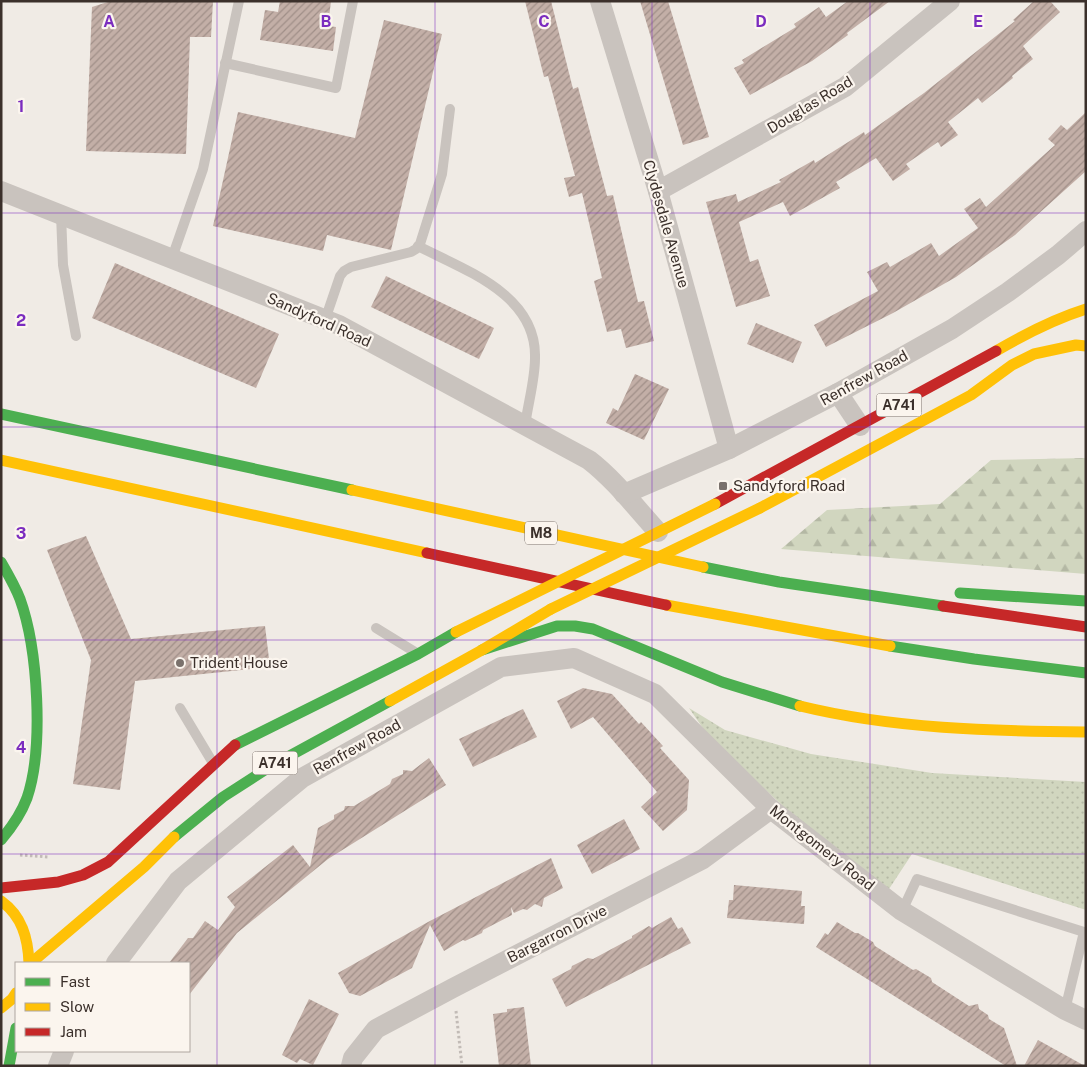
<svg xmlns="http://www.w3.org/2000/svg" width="1087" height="1067" viewBox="0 0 1087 1067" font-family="'Public Sans',sans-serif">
	<defs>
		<pattern id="grass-dots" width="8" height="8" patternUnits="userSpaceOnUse" patternTransform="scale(1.25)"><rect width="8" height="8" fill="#d1d6bf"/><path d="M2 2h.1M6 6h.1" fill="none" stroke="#b4b8a4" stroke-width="1.8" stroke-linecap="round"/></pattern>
		<pattern id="forest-firs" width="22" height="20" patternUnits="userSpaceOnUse" patternTransform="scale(1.25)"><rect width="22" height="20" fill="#d1d6bf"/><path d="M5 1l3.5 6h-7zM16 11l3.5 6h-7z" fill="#b4b8a4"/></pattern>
		<pattern id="building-hatch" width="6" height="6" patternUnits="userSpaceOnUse" patternTransform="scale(1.25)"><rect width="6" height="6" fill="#c3afa7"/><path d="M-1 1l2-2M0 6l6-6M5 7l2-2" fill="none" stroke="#a08f88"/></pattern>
	</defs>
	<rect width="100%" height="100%" fill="#f0ebe5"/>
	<polygon fill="url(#grass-dots)" points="689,708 725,730 811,754 932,773 1086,782 1086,910 912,854 889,889 807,828 711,740"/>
	<polygon fill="url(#forest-firs)" points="1086,458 1086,574 781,549 827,510 940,504 991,460"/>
	<g fill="url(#building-hatch)">
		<polygon points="111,1 213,1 211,37 190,37 186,154 86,151 92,7"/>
		<polygon points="280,1 331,1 328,26 336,27 333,51 260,40 265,10 278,12"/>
		<polygon points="525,1 551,1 573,89 578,87 607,196 613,195 638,302 644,301 654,341 626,348 621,329 607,332 594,281 602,278 582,193 569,197 564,178 575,176 548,76 544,77"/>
		<polygon points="640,1 668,1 709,137 683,145"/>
		<polygon points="848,1 890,1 847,33 848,35 812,61 750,95 734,68 744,63 742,60 796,27 794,24 819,7 826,17"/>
		<polygon points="1034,1 1050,1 1060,12 1023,46 1033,59 1012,76 1013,78 982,103 978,98 948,122 958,135 941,147 938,142 906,164 910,169 893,181 876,158 836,182 840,188 790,216 783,202 739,222 750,262 758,259 770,296 736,307 706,202 736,194 738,202 781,182 779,180 814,160 815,163 864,132 865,135 924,93 1015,21 1013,20"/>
		<polygon points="384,20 442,34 391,250 327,235 323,251 213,226 238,112 355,138"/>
		<polygon points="1086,112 1086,171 1015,235 956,277 893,313 826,347 814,325 878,291 867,272 887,262 890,267 931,243 939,256 978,228 964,209 980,198 986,207 1055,145 1048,139 1061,125 1067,130"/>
		<polygon points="115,263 279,334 256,388 92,318"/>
		<polygon points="386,276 494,328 479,359 371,307"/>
		<polygon points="756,323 802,342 793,363 747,344"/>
		<polygon points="635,374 669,389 644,440 606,423 613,408 618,411"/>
		<polygon points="86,536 131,639 265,626 270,667 135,681 120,790 73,784 91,660 47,550"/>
		<polygon points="583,688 612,694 639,724 641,722 663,746 660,748 689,780 687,810 663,831 641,807 657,792 593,717 571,729 557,701"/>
		<polygon points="523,709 537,737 473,767 459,739"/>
		<polygon points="429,758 446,785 328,859 237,933 189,995 189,963 169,963 188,938 193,938 205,921 218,930 235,907 227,897 293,845 310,867 318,828 334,819 334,815 344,810 345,806 354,806 390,784 392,779 403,774 403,770 412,771"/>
		<polygon points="624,819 640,849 592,874 577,845"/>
		<polygon points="551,858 563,888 544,898 542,907 535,904 527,910 523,909 514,913 511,907 512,915 483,930 482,933 465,941 463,940 444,951 430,925 412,968 360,996 349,993 338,973 428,922"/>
		<polygon points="734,885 802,891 801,906 805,906 804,924 727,918 729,900 733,900"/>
		<polygon points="671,917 678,929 682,927 691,943 566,1007 552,979 571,969 572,966 588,958 593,959 632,938 632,936 649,926 652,928"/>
		<polygon points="837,922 855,933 858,933 873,942 875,946 913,970 916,969 931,978 932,982 969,1006 978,1004 979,1009 988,1015 989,1019 1004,1028 1017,1066 1006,1066 816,947 825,933 828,935"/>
		<polygon points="309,999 339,1014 313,1065 300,1059 297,1063 282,1055"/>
		<polygon points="524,1007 531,1066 499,1066 493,1014 507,1012 507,1009"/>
		<polygon points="1038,1040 1085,1066 1024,1066"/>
	</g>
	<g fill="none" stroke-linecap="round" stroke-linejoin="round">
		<g stroke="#c2bbb6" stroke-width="3" stroke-dasharray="2.5 2.5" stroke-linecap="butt">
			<polyline points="20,855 49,857"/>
			<polyline points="456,1011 462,1066"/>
		</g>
		<g stroke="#c9c3be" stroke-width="10">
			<polyline points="225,63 336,88 353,1"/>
			<polyline points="61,214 63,265 76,336"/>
			<path d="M418,246C464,270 537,294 535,358C535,380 528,403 525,426"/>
			<polyline points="172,258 203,169 239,1"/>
			<polyline points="325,320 340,276 344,271 351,267 411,252 416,249 420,244 442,174 450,109"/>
			<polyline points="376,628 415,652"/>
			<polyline points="180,708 213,763"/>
			<polyline points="902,911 917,879 1084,932 1065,1010"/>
		</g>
		<g stroke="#c9c3be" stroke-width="20">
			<polyline points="600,1 658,191 729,449"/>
			<path d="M1,191L339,325L589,460C615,480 636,508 658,532"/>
			<polyline points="658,191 845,87 950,1"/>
			<polyline points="838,393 860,426"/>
			<polyline points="624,494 729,449 838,393 952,329 1008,292 1058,255 1086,231"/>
			<polyline points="116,963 178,881 302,778 501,667 574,658 655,694 771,809 902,911 1065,1010 1086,1020"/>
			<polyline points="58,1066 64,1051"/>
			<polyline points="351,1066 353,1058 376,1029 453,988 703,859 771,809"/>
		</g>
		<g stroke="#4caf50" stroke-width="11">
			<polyline points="1,414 352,490"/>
			<path d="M1,562C8,574 15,586 20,599C38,649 44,748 27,798C21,814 12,827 1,840"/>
			<polyline points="703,567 779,582 943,606"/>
			<polyline points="960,593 1086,601"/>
			<polyline points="890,646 974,659 1086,673"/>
			<polyline points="482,650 557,626 575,626 593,629 722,682 800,706"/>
			<polyline points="235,745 418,654 456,632"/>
			<polyline points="174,837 223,797 271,766 390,701"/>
			<polyline points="9,1066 16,1028"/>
		</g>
		<g stroke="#ffc107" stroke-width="11">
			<path d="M996,351C1025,334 1054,319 1086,309"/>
			<polyline points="1,460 427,553"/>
			<polyline points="352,490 703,567"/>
			<polyline points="760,508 971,395 1012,365 1034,354 1076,345 1086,346"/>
			<polyline points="666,605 890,646"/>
			<polyline points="390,701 482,650 551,609"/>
			<path d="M800,706C894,729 991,731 1086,732"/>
			<path d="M1,901C22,916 28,938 29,963"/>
			<polyline points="31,963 144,867 174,837"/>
			<polyline points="1,1008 12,999 16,993"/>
		</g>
		<g stroke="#c62828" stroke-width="11">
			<polyline points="715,504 996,351"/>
			<polyline points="427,553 666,605"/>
			<polyline points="943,606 1086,627"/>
			<polyline points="1,888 58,882 83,875 108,862 235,745"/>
		</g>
		<g stroke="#ffc107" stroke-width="11">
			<polyline points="551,609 760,508"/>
			<polyline points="456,632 715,504"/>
		</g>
	</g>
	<path fill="none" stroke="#7b2cbf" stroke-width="1" stroke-opacity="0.55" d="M217,1V1066M435,1V1066M652,1V1066M870,1V1066M1,213H1086M1,427H1086M1,640H1086M1,854H1086"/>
	<g fill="#7a716c" stroke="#fbf5ee" stroke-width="2">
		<rect x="718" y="481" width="10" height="10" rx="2.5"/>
		<circle cx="180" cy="663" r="5"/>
	</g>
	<g text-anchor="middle" stroke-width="4.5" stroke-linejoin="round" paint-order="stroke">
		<g fill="#fbf5ee" stroke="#756b66" stroke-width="1">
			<rect x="876.5" y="393.5" width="45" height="23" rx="4"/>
			<rect x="525" y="521.5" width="32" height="23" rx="4"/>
			<rect x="252.5" y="751.5" width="45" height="23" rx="4"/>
		</g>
		<g font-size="14" font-weight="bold" fill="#3b302b">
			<text x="899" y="410">A741</text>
			<text x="541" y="538">M8</text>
			<text x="275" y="768">A741</text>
		</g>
		<g font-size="15" fill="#3b302b" stroke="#fbf5ee">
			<text transform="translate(810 105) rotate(-31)" y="5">Douglas Road</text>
			<text transform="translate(666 224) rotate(74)" y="5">Clydesdale Avenue</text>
			<text transform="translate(319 320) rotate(24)" y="5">Sandyford Road</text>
			<text transform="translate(864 378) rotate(-29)" y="5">Renfrew Road</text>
			<text transform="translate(357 747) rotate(-29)" y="5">Renfrew Road</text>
			<text transform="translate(822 848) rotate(38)" y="5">Montgomery Road</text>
			<text transform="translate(557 934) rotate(-27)" y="5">Bargarron Drive</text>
		</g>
		<g font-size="15" fill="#3b302b" stroke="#fbf5ee" text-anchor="start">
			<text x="733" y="491">Sandyford Road</text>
			<text x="190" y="668">Trident House</text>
		</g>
	</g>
	<g font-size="16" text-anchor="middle" font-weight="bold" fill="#7b2cbf" stroke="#fbf5ee" stroke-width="4.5" stroke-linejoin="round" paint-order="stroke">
		<text x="109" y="27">A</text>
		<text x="326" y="27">B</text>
		<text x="544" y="27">C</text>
		<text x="761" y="27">D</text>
		<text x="978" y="27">E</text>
		<text x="21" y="112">1</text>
		<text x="21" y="326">2</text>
		<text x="21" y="539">3</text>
		<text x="21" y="753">4</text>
	</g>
	<rect width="1087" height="1067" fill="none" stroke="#3b302b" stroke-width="5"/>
	<rect x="15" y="962" width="175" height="90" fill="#fbf5ee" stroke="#aea6a0"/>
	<rect x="25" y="978" width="25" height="8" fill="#4caf50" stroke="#aea6a0"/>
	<text x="60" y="987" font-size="15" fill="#3b302b">Fast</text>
	<rect x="25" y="1003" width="25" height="8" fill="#ffc107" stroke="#aea6a0"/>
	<text x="60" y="1012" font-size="15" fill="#3b302b">Slow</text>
	<rect x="25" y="1028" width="25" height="8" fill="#c62828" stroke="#aea6a0"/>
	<text x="60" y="1037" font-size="15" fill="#3b302b">Jam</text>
</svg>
